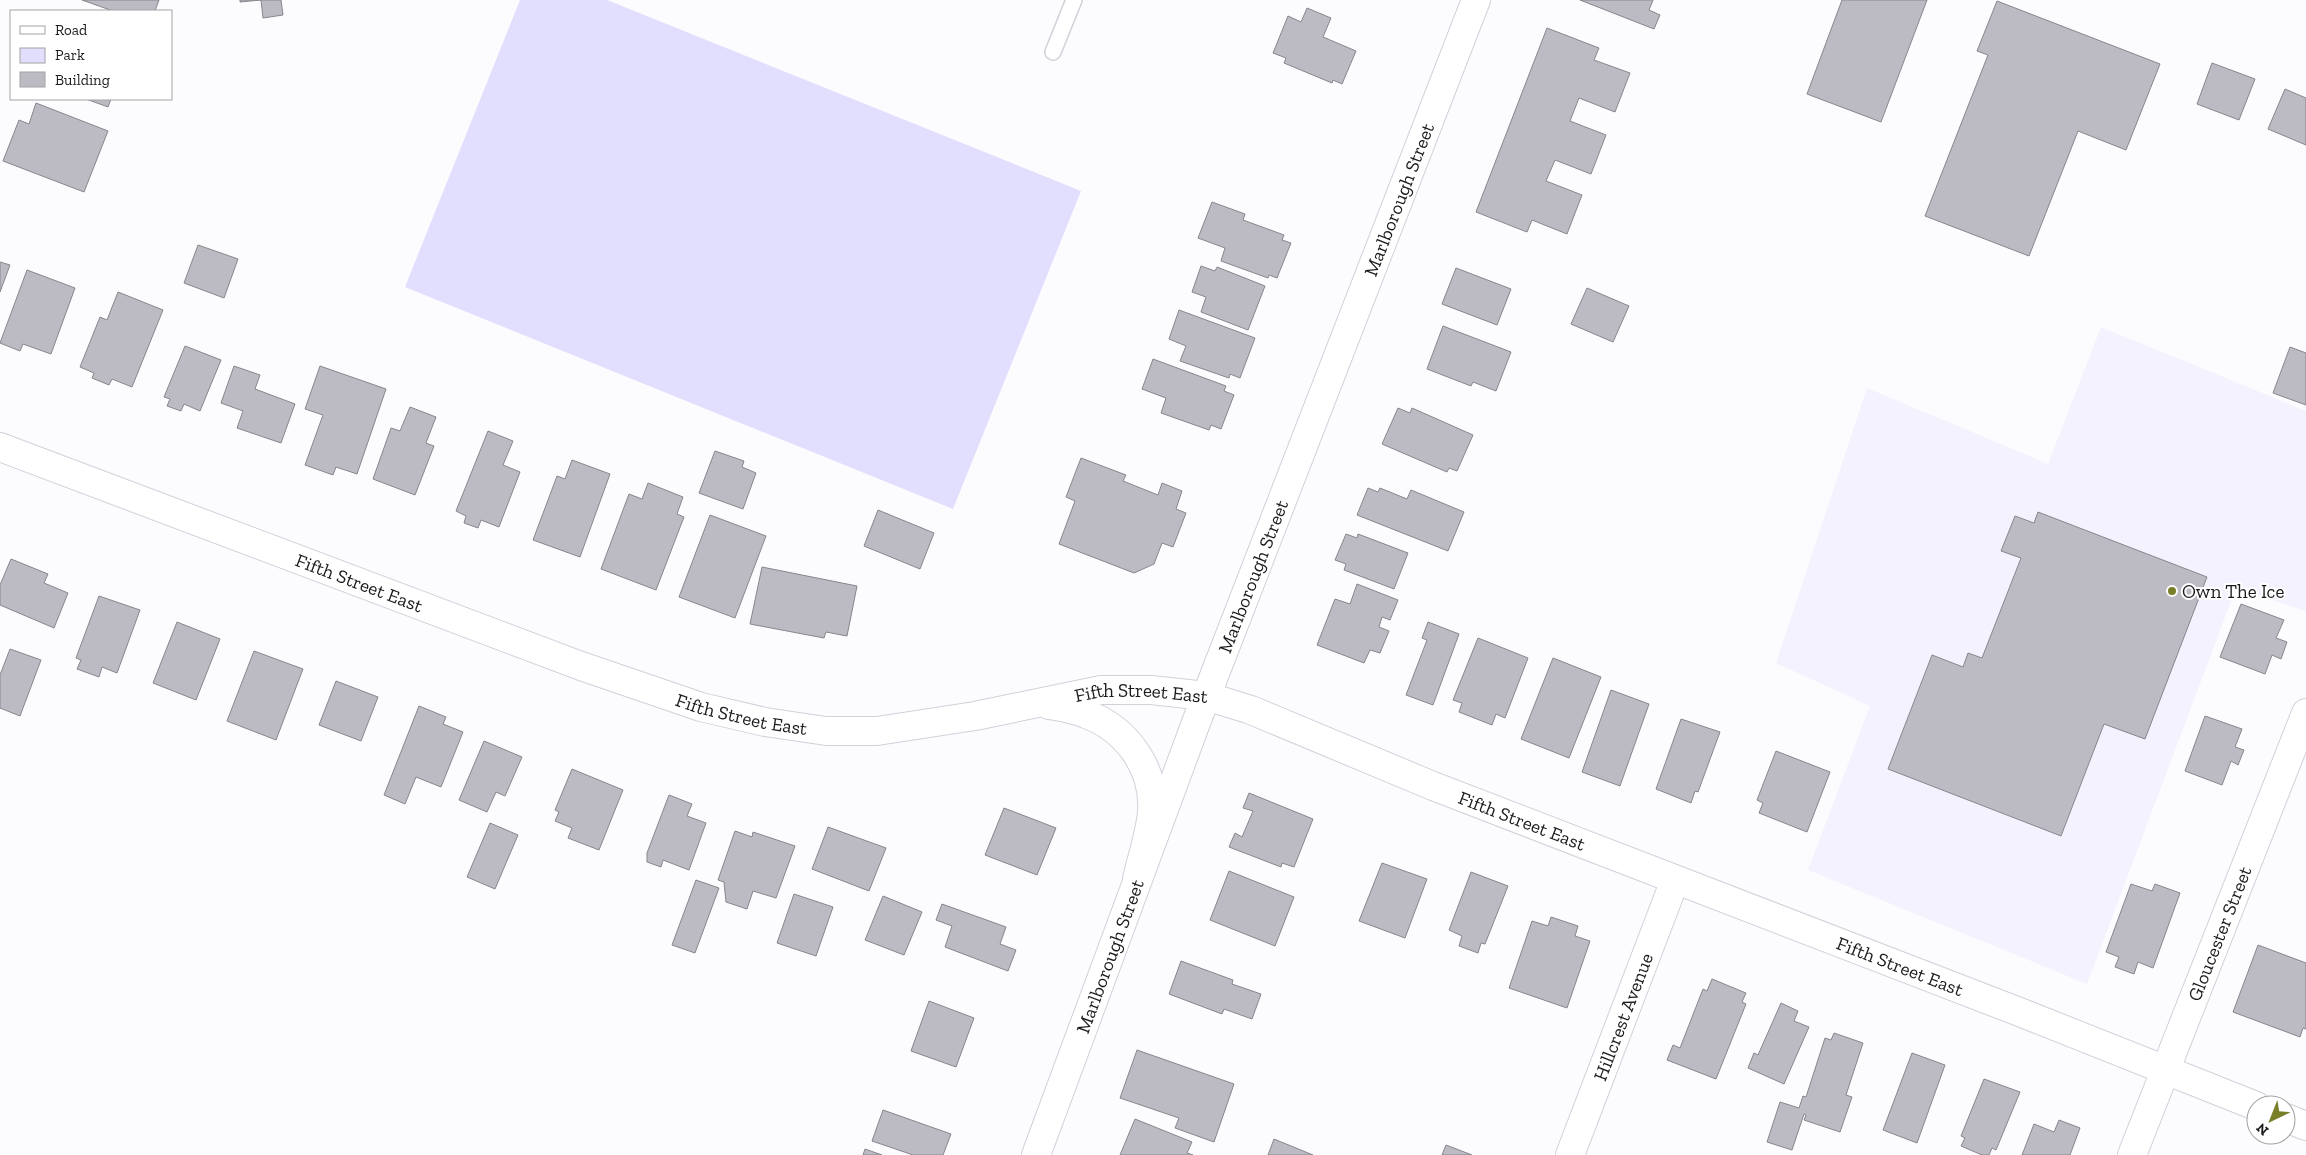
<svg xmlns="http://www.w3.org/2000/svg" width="2306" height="1155" viewBox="0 0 2306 1155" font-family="'Zilla Slab',serif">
	<rect width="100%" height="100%" fill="#fcfbfe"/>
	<polygon fill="#f4f2fe" points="2101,327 2306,411 2306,611 2236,588 2087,984 1808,870 1870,706 1776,663 1867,388 2048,464"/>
	<polygon fill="#e2defd" points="520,0 607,0 1081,191 953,509 405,287"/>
	<g fill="#bcbbc3" stroke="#87868d">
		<polygon points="82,0 159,0 155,11 113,11"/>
		<polygon points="240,0 281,0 283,15 263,18 261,0 240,2"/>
		<polygon points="1580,0 1653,0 1649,10 1660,15 1654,29"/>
		<polygon points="1842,0 1927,0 1881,122 1807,94"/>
		<polygon points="1997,1 2160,64 2126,150 2078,131 2029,256 1925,216 1988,55 1977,51"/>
		<polygon points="1307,8 1331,18 1323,37 1356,51 1342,84 1333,80 1332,83 1284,63 1286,58 1273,53 1288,16 1301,22"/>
		<polygon points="1547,28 1599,48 1594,60 1630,73 1615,112 1579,98 1570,121 1606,135 1591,174 1555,160 1546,181 1582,195 1567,234 1532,220 1527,232 1476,212"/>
		<polygon points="2212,63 2255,79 2239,120 2197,104"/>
		<polygon points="2285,89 2306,98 2306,145 2268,129"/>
		<polygon points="86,99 111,99 108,107"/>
		<polygon points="36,103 108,131 84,192 3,161 19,120 29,124"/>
		<polygon points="1212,202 1245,214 1243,220 1284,235 1282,240 1291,243 1277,278 1269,275 1268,278 1221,261 1225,248 1198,238"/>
		<polygon points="198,245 238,259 224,298 184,283"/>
		<polygon points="0,262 10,265 0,292"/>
		<polygon points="1201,266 1215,271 1217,267 1265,286 1248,330 1201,312 1206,297 1192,292"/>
		<polygon points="1456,268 1511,289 1497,325 1442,304"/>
		<polygon points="27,270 75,288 51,354 23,344 20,351 0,343"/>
		<polygon points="1587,288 1629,306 1613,342 1571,324"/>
		<polygon points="118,292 163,310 132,387 112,379 109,385 92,378 94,373 80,367 100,317 107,320"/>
		<polygon points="1179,310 1255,338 1240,378 1230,374 1229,378 1180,361 1186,346 1169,339"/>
		<polygon points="1443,326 1511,352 1496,391 1473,382 1471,386 1427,369"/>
		<polygon points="185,346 221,360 200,411 184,404 181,411 167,406 170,399 164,397"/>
		<polygon points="2290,347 2306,353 2306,405 2273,393"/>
		<polygon points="1153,359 1226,386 1224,391 1234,395 1221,429 1211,425 1209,430 1161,413 1166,398 1142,389"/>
		<polygon points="234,366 260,375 255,389 295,404 281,443 237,428 243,411 221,403"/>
		<polygon points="320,366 386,389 357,474 336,467 333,475 305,465 323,415 305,409"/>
		<polygon points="410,407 436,417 426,443 434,446 415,495 373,479 391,428 400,431"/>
		<polygon points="1398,408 1410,413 1412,408 1473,435 1457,471 1449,468 1447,472 1382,444"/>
		<polygon points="488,431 513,441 503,465 520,472 499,527 481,520 478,528 464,523 466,516 456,511"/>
		<polygon points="715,451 744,461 742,467 756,473 743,509 699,493"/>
		<polygon points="1081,458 1126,475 1123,481 1158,495 1162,483 1182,491 1176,509 1186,513 1173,547 1162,543 1154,564 1134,573 1059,544 1075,501 1066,497"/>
		<polygon points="572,460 610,474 580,557 533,540 557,476 565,479"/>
		<polygon points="648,483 683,497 677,514 684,517 656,590 601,569 629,494 642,499"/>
		<polygon points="1368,488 1378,492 1380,488 1407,499 1411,490 1464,512 1448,551 1357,515"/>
		<polygon points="878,510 934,533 920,569 864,546"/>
		<polygon points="2038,512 2207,577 2145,739 2104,724 2061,836 1888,769 1932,655 1963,667 1968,653 1982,658 2021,558 2001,551 2015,516 2034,523"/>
		<polygon points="710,515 766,536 735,618 679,597"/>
		<polygon points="1346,534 1357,538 1358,534 1408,553 1394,589 1344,570 1346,564 1335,560"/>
		<polygon points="11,559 48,574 44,583 68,593 54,628 0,605 0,585"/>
		<polygon points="762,567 857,586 847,636 826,632 824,638 750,624"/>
		<polygon points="1357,584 1398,600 1390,620 1382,617 1379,627 1389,631 1380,653 1370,650 1364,663 1317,645 1335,599 1350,604"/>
		<polygon points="99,596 140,610 117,673 102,667 99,677 77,669 81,660 76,658"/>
		<polygon points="2241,604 2284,620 2276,638 2287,642 2281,659 2272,655 2265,674 2220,657"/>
		<polygon points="177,622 220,639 196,700 153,683"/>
		<polygon points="1428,622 1459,634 1433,705 1406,695 1427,640 1422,638"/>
		<polygon points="1478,638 1528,658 1505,718 1496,714 1492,725 1459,712 1462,703 1453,700"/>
		<polygon points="10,649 41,660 20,716 0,708 0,675"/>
		<polygon points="254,651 303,669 276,740 227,721"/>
		<polygon points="1553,658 1601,677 1569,758 1521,739"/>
		<polygon points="336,681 378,697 361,741 319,725"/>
		<polygon points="1611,690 1649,704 1620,786 1582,772"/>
		<polygon points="419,706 446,717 443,724 463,732 441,787 416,777 405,804 384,795"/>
		<polygon points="2205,716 2242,729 2235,747 2244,750 2238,765 2231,761 2222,785 2185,771"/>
		<polygon points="1681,719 1720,732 1698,792 1695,791 1691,803 1656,789"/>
		<polygon points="484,741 522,757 505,796 496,792 487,812 459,800"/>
		<polygon points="1776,751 1830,772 1807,832 1759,813 1763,803 1757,800"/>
		<polygon points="572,769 623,790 599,850 568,838 572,828 555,821 559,812 555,810"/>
		<polygon points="1249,793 1313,819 1294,867 1282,863 1281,867 1229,847 1235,833 1242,837 1253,811 1243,808"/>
		<polygon points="669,795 692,804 687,816 706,823 689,870 663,860 661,867 647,862 647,853"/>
		<polygon points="1004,808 1056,828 1037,875 985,855"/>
		<polygon points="490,823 518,835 495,889 467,877"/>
		<polygon points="828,827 886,848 869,891 812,869"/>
		<polygon points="735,831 752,837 753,832 795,846 776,898 753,891 747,909 726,902 724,882 718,880"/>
		<polygon points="1382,863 1427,879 1405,938 1359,921"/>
		<polygon points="1229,871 1294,897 1275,946 1210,920"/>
		<polygon points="1471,872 1508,886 1485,944 1481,943 1478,953 1459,946 1462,936 1449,930"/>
		<polygon points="696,880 719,888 695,953 672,945"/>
		<polygon points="2131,884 2152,891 2155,884 2180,893 2153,968 2138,962 2134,974 2115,967 2119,957 2106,952"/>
		<polygon points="794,894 833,907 816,956 777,943"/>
		<polygon points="883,896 922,912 904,955 865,940"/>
		<polygon points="942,904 1006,927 1000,944 1016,950 1008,971 945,947 952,926 936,920"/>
		<polygon points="1551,917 1578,926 1575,936 1590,941 1567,1008 1509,988 1532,921 1548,926"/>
		<polygon points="2258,945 2306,963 2306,1029 2303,1028 2300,1037 2233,1012"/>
		<polygon points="1181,961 1233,980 1232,984 1261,994 1252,1019 1224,1009 1222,1014 1169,994"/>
		<polygon points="1712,979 1746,993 1742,1002 1746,1004 1716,1079 1667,1060 1673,1045 1680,1048 1703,989 1707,991"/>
		<polygon points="929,1001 974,1018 956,1067 911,1051"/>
		<polygon points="1781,1003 1798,1011 1794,1021 1809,1027 1784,1084 1748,1068 1754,1053 1758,1055"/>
		<polygon points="1834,1033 1863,1043 1846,1095 1852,1097 1840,1132 1804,1120 1806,1115 1804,1114 1792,1150 1767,1142 1780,1102 1799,1108 1803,1096 1806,1097 1825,1038 1831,1040"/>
		<polygon points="1137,1050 1234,1084 1214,1142 1175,1128 1179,1118 1120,1098"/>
		<polygon points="1912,1053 1945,1065 1917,1143 1883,1130"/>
		<polygon points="1984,1079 2020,1092 1996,1150 1992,1148 1989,1155 1982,1155 1961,1146 1965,1138 1961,1136"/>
		<polygon points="883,1110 951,1134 943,1155 913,1155 872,1141"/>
		<polygon points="1135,1119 1192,1142 1187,1153 1193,1155 1120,1155"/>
		<polygon points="2059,1120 2080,1128 2070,1155 2022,1155 2034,1124 2054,1132"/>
		<polygon points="1274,1139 1313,1155 1268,1155"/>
		<polygon points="1446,1145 1472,1155 1442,1155"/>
		<polygon points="865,1149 882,1155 863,1155"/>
	</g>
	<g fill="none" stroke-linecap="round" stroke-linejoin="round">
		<g stroke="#d2d1d9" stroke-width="18">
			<polyline id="lane" points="1053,52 1074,0"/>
		</g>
		<g stroke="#d2d1d9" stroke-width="30">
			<g id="street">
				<path id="s1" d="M1036,1155L1197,720L1476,0"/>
				<path id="s2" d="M1570,1155L1675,880"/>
				<path id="s3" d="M2132,1155L2306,713"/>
			</g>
		</g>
		<g stroke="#d2d1d9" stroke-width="30">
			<g id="secondary">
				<path id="s4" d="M0,447L581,666L701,707L765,722L826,731H877L975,716L1101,690H1151L1206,696L1251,710L1433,786L2017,1011L2256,1106"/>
				<path d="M1049,705C1061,707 1075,709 1086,714C1127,729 1155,768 1152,812C1150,834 1142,857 1137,879"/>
				<polyline points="2286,1118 2306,1126"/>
			</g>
		</g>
		<use href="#lane" stroke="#fff" stroke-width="15"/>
		<use href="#street" stroke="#fff" stroke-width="28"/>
		<use href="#secondary" stroke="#fff" stroke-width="28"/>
	</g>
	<circle fill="#797e28" stroke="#fff" stroke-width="2" cx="2172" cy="591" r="5"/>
	<g text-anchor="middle" stroke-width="4" stroke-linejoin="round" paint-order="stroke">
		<g font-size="19" fill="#1b1a1d" stroke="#fff">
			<text dy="7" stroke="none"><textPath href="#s1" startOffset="1022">Marlborough Street</textPath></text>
			<text dy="7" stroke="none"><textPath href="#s1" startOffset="618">Marlborough Street</textPath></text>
			<text dy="7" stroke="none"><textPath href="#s4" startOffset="384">Fifth Street East</textPath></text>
			<text dy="7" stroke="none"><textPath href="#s4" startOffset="1194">Fifth Street East</textPath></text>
			<text dy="7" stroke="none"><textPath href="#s4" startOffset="789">Fifth Street East</textPath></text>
			<text dy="7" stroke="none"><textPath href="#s4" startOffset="1599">Fifth Street East</textPath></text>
			<text dy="7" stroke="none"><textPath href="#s3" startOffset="238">Gloucester Street</textPath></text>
			<text dy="7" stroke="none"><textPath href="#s1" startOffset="212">Marlborough Street</textPath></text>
			<text dy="7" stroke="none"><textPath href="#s4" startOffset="2004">Fifth Street East</textPath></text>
			<text dy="7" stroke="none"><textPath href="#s2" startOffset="148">Hillcrest Avenue</textPath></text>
		</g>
		<g font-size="19" fill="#1b1a1d" stroke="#fff" text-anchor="start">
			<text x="2182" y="598">Own The Ice</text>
		</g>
	</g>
	<rect x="10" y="10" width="162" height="90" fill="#ffffff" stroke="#a4a3a5"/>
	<rect x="20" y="26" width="25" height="8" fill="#ffffff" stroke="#a4a3a5"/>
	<text x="55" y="35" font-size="15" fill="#1b1a1d">Road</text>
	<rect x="20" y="48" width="25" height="15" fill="#e2defd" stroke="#a4a3a5"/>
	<text x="55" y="60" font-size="15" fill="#1b1a1d">Park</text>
	<rect x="20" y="72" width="25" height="15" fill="#bcbbc3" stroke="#a4a3a5"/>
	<text x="55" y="85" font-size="15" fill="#1b1a1d">Building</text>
	<g transform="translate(2271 1120) rotate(223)"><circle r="24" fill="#ffffff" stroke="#a4a3a5"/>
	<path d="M0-4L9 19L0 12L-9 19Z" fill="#797e28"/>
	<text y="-8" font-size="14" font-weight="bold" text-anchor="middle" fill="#1b1a1d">N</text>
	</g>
</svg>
